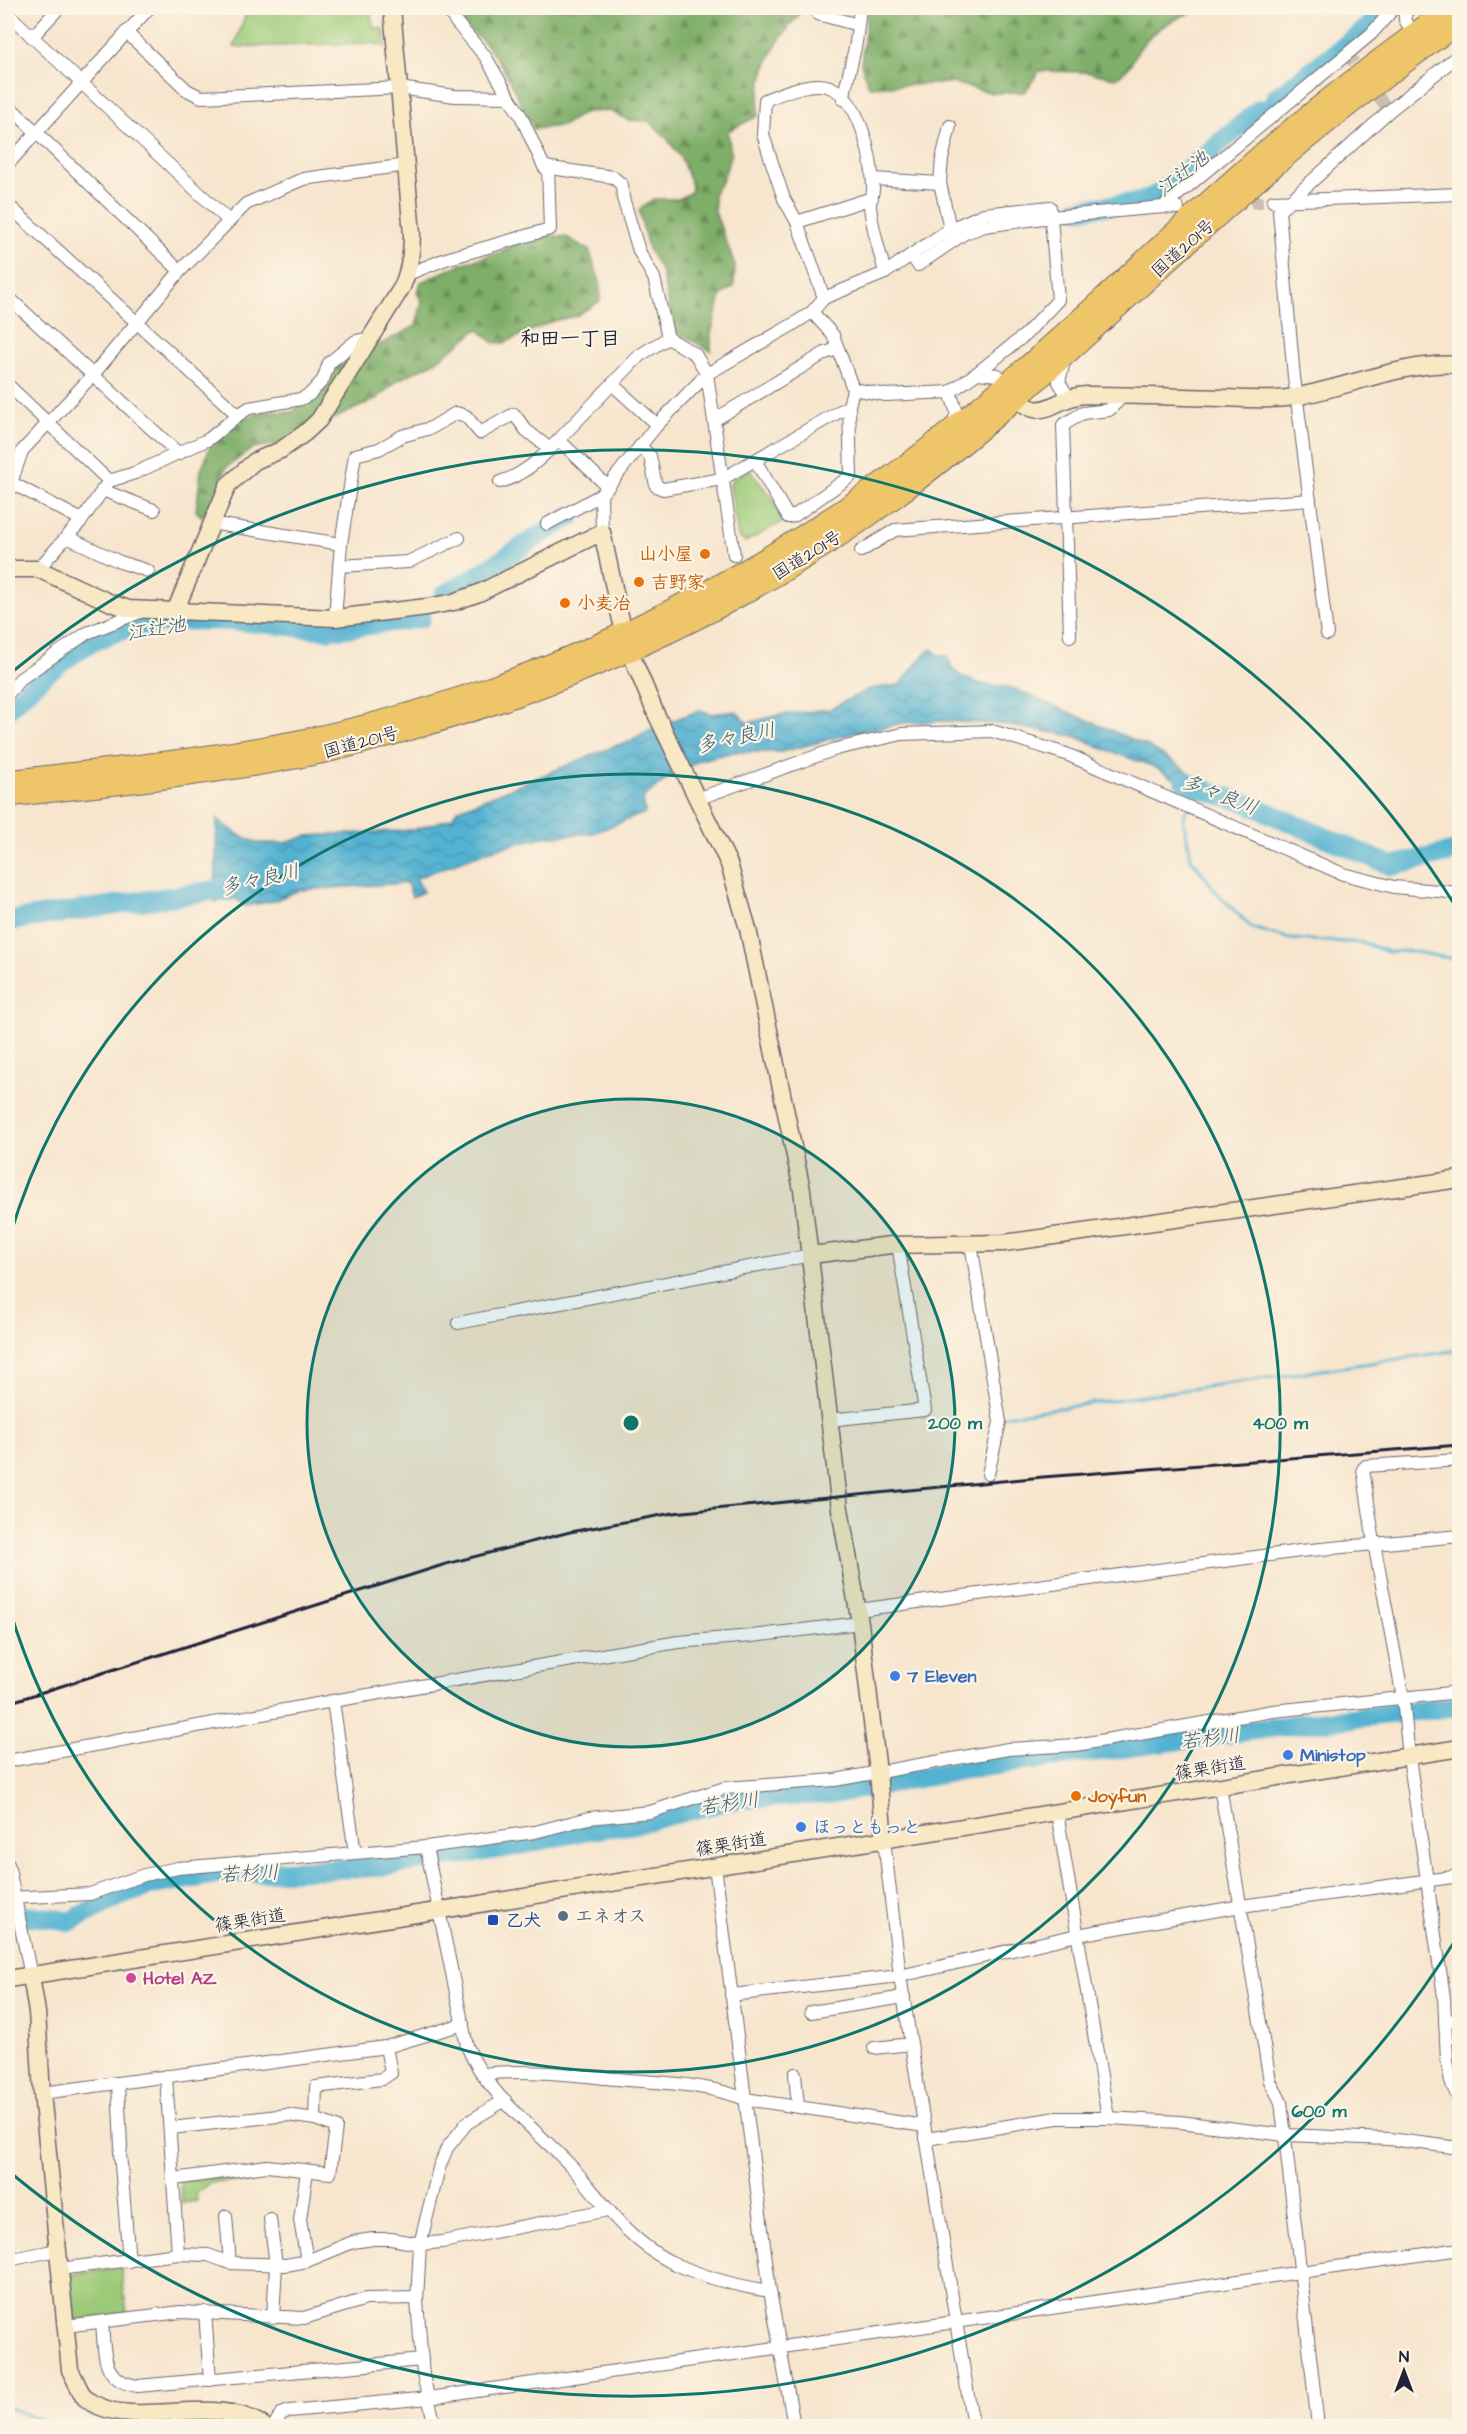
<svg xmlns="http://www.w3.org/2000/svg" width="1467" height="2434" viewBox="0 0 1467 2434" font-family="'Architects Daughter','Klee One',sans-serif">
	<defs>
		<pattern id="forest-firs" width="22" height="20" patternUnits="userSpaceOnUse" patternTransform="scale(1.5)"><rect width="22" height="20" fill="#7eae68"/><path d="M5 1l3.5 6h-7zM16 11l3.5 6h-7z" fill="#678d57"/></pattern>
		<pattern id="water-waves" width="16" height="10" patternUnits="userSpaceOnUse" patternTransform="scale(1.5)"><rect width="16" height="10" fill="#53b2d1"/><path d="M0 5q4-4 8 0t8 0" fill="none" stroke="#4490ab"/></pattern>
	</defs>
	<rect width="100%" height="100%" fill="#fcf5e5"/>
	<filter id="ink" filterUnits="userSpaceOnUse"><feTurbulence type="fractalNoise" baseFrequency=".0167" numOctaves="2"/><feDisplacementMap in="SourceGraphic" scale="12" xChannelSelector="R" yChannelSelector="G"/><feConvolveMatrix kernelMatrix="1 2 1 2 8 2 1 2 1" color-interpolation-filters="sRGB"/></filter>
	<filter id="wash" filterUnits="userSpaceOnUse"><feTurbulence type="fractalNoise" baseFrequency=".008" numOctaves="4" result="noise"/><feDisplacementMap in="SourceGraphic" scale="24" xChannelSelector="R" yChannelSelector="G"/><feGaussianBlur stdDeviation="1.35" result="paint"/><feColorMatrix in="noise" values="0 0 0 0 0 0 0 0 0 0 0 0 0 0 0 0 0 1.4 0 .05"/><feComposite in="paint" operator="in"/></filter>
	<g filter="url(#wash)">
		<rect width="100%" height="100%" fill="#f7e5cd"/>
		<g fill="url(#forest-firs)" stroke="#506852" stroke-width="1.5">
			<path d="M456,8H801V12C772,45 758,72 758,116L728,131L731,155L723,179L714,193L715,212L735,265L734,286L721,296L711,333V351L675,331L661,271L648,249L639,210L653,199H679L691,192L692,186L681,158L666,137L649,121L628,120L610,111L585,112L562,126L534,129L502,66L484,42L464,25Z"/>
			<path d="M868,8H1202C1181,16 1161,24 1145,42C1131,56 1136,66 1115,78L1086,72L1039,71L1025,92L993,93L952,83L869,87L861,64Z"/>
			<polygon points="532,234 566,237 589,250 600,282 600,301 576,316 553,321 504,343 494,343 478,329 435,362 398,380 376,399 280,444 253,448 226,468 216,495 202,517 196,511 201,470 211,444 234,422 262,412 292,412 315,391 334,368 416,326 422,302 417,293 421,282 461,264 500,252"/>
		</g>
		<g fill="#9dca78" stroke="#60765a" stroke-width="1.5">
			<polygon points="248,8 370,8 373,27 384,29 386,47 373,43 234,47"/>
			<polygon points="750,470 774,501 783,522 745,542 738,537 730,485 732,479"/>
			<polygon points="237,2173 239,2181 210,2183 196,2194 197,2201 182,2203 180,2182"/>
			<polygon points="121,2268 127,2314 74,2321 68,2275"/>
		</g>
		<path fill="url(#water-waves)" stroke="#3a6a86" stroke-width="1.5" d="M932,649L937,654L947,656C949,660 951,666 954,670C966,684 993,686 1010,687L1150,747L1209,785L1205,798L1155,767L1104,749L1075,736L998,724L945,721L903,723L850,734L781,752H734L700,760L668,778L643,798L645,813L593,833L543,837L491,850L416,878L423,892L412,897L407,883L300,890L273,901L245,906L236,899L215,902L217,819L239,835L258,843H286L307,836L413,830L452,818L457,810L617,745L625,744L649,730L700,710L712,714L736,711L747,723L779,715L830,709L869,689L900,685L925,653Z"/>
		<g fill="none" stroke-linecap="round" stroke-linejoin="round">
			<g stroke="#53b2d1" stroke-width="3">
				<polyline points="1189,803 1195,790"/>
				<polyline points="1187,809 1183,818 1191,858 1217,893 1252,928 1291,939 1364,943 1388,952 1409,951 1460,960"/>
				<polyline points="1004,1416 1460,1350"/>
				<polyline points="8,2407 54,2426"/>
			</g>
			<g stroke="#53b2d1" stroke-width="20">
				<polyline points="1275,98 1369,27 1383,8"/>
				<polyline points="1077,209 1142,202 1160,193 1260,109"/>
				<path d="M444,595C488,572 527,541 570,517"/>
				<polyline points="339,629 421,618"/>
				<path d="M8,709C29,687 55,665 82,648C152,605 251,623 329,630"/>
				<polyline points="1184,781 1196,787 1246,803 1392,866 1460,850"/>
				<polyline points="8,921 216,890 241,883"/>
				<polyline points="8,1915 53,1918 69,1922 122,1895 153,1885 218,1874 374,1867 505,1848 589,1830 634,1824 731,1800 838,1793 967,1769 1300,1724 1460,1706"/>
			</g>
		</g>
	</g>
	<g filter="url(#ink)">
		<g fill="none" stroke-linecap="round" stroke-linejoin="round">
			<g stroke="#ccbeb0" stroke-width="12" stroke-dasharray="12 6" stroke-linecap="butt">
				<polyline points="1347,53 1389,111"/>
				<polyline points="1233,204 1273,201"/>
			</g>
			<g stroke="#6d666e" stroke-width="14">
				<g id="street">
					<polyline points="447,8 456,22 485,56 509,97"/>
					<polyline points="814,8 818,14 858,25"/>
					<polyline points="1411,8 1405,12 1405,20 1414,34"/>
					<polyline points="8,14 229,221"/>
					<polyline points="126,32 187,90 201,97 399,88 455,96 509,97 521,116 544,167 613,177 622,185 623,198 639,251 654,278 668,338 695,354 707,374 734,555"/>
					<polyline points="32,37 59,8"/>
					<polyline points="843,99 856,43 860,8"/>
					<polyline points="8,105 180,271"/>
					<polyline points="8,164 149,8"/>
					<polyline points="873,179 940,183 950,229"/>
					<polyline points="940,183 942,159 950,126"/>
					<polyline points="1273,201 1460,194"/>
					<polyline points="8,205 238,415"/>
					<polyline points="1163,207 1371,34 1394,8"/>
					<polyline points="797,222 872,198"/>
					<polyline points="911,255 950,229 984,214 1050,207 1058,300 1025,335 977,373"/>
					<polyline points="408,274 446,259 550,229 548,167"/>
					<polyline points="8,297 179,454"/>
					<path d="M824,298L797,222L784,199L771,160L763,134L765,100C783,93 813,79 832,88C861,102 872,158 873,187C874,193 870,199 870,205C871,225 880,252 885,273"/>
					<polyline points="812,312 833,335 853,389 886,395 950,392 977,373 998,375 1005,385"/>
					<polyline points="1065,357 1059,382 1069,398"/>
					<polyline points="612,384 657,425"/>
					<polyline points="8,385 109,481"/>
					<polyline points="950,392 957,413 952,425"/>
					<polyline points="714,420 825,353 838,349"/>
					<polyline points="559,440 608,487"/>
					<polyline points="640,446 650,456 656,486 663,489 722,479 849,406 853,389"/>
					<polyline points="755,460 788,517 794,516 851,476 849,406"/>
					<polyline points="8,481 82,520"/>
					<path d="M500,482C520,476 535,464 550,449"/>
					<polyline points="102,490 154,510"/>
					<polyline points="8,492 22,451 92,376 180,271 246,204 303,179 407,165"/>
					<polyline points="210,523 341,544"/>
					<polyline points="547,524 601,495"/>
					<polyline points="602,532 601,495 657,425 707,374 792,325 812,312 824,298 885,273 911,255 918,265 965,233 985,226 1051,217 1163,207 1178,208"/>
					<polyline points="67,537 120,562 148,571"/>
					<polyline points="861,551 895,530 1310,500"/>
					<polyline points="339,566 408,562 459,538"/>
					<polyline points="38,569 82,520 109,481 135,473 209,439 238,415 249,408 301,399 310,394 323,380 329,363 356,341 370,338"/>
					<polyline points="335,618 341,544 355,455 379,449 402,436 431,428 456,413 466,416 480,433 514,414 526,430 550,449 640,355 668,338"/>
					<polyline points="1327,634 1294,377 1279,211 1389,111 1460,54"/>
					<polyline points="1070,636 1063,425 1083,413 1109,410 1123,396"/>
					<polyline points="8,694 20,679 87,633 143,611"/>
					<polyline points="697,799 836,749 902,734 992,731 1066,754 1343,874 1394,887 1460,893"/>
					<polyline points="971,1244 1000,1422 988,1474"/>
					<polyline points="458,1323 811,1255"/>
					<polyline points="829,1420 925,1410 898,1245"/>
					<polyline points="1460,1460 1366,1466 1363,1469 1374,1543 1403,1698 1409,1757 1444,1997 1447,2061 1451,2082 1460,2102"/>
					<polyline points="858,1610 1300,1551 1460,1536"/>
					<polyline points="333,1701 355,1853"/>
					<polyline points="8,1761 333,1701 678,1642 752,1636 860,1623"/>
					<polyline points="1220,1786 1270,2081 1281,2102 1318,2426"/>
					<polyline points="1057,1812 1108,2118"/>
					<polyline points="884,1840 900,1976 973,2426"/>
					<path d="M426,1847L467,2046C487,2095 535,2128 571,2166C602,2200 626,2239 669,2261C700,2276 736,2286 770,2291"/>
					<polyline points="8,1864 31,1976"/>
					<polyline points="715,1866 770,2291 794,2426"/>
					<polyline points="8,1898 90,1894 144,1875 178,1868 426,1847 535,1832 589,1818 650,1812 725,1788 835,1780 1008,1749 1076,1745 1273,1711 1460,1692"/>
					<polyline points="731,1995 900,1976 1077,1935 1241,1906 1460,1876"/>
					<polyline points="811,2012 904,1997"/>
					<polyline points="1445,2021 1455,2020 1460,2017"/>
					<polyline points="874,2048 911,2044"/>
					<path d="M483,2074C528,2069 572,2075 617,2079C660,2083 704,2083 745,2099L924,2126"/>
					<polyline points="795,2074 798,2107"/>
					<polyline points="166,2076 178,2254"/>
					<polyline points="118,2083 121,2147 120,2153 129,2261"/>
					<polyline points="42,2093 386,2047 463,2024"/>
					<polyline points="315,2119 316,2087 382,2079 391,2073 386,2047"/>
					<polyline points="171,2128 287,2115 315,2119 336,2127 330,2173 267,2166 174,2179"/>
					<polyline points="926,2139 1057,2118 1108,2118 1180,2122 1285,2135 1389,2139 1460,2148"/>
					<polyline points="307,2171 300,2220 307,2261"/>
					<polyline points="226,2216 230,2263"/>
					<polyline points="270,2219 276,2265 273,2318"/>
					<polyline points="8,2260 57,2250"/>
					<polyline points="59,2269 178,2254 208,2255 230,2263 286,2265 307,2261 353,2242 373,2239 391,2239 420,2244 442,2242 608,2210"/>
					<polyline points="205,2312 210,2380"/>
					<path d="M102,2322C105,2352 100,2381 138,2386L422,2360"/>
					<polyline points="65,2326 181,2312 304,2318 366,2299 417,2298"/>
					<polyline points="228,2415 230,2426"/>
					<polyline points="177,2420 178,2426"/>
					<polyline points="274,2426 281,2414 289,2411 429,2398 1460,2249"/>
					<polyline points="435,2426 423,2375 417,2301 420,2244 439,2168 447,2148 467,2123 505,2100"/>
				</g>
			</g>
			<g stroke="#6d666e" stroke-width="19">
				<g id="secondary">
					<path d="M1010,390C1041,430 1052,396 1086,395C1131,395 1177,397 1222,398C1247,399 1275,401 1299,396C1352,386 1405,361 1460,365"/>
					<polyline points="8,569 38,569 111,603 129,609 335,618 427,607 454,602 479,593 602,532 624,634 630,652 656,714 729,864 748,929 802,1190 840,1509 860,1623 878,1772 884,1840"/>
					<path d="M176,609L228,485L255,461L281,450L305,433L319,420L402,287C410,269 412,253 412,234L392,8"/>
					<polyline points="811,1255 891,1245 1004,1243 1460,1179"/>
					<path d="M31,1976L37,2012L42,2093L70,2370C75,2379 79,2390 85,2398C129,2434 212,2390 264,2426"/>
					<polyline points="8,1979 1460,1748"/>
				</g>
			</g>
			<g stroke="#6d666e" stroke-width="23">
				<g id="highway">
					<path d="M8,781C108,769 209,759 308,739C527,693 745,589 922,453C1038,364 1142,260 1251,164C1314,108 1382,57 1450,8"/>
					<path d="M8,796C109,785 210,775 310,755C343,749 376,739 408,730C583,681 749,604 895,497C1027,399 1142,280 1266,173C1328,120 1393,70 1460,22"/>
				</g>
			</g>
			<use href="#street" stroke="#fff" stroke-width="12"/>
			<use href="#secondary" stroke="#f8e8c3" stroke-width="16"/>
			<use href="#highway" stroke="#eec569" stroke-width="21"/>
			<polyline stroke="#22223b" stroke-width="3" points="8,1703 446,1564 570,1532 673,1513 1043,1477 1460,1445"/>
		</g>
	</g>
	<circle cx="631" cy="1423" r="324" fill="#0f766e" fill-opacity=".12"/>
	<g fill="none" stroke="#0f766e" stroke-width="3">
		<circle cx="631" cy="1423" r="324"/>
		<path d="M9 1239A649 649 0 1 1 9 1607"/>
		<path d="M1456 1939A973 973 0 0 1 12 2174M12 672A973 973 0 0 1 1456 907"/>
	</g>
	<g fill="#e8710a" stroke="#fcf5e5" stroke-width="2">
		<circle cx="705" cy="554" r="6"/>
		<circle cx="639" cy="582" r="6"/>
		<circle cx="565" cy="603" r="6"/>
		<circle cx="1076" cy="1796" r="6"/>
	</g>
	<g fill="#3f7fe0" stroke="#fcf5e5" stroke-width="2">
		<circle cx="895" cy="1676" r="6"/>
		<circle cx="1288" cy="1755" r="6"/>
		<circle cx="801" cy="1827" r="6"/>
	</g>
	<circle fill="#5c6f8a" stroke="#fcf5e5" stroke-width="2" cx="563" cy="1916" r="6"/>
	<rect fill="#1a4fb4" stroke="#fcf5e5" stroke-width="2" x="487" y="1914" width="12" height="12" rx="3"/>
	<circle fill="#d1479c" stroke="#fcf5e5" stroke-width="2" cx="131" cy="1978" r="6"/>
	<g text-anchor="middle" stroke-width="4.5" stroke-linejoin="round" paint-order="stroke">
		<g font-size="18" fill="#22223b" stroke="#fcf5e5">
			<text transform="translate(1183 248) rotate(-42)" y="6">国道201号</text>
			<text transform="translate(807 555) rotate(-32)" y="6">国道201号</text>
			<text transform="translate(361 742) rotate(-15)" y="6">国道201号</text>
			<text transform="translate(1210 1768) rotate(-9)" y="6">篠栗街道</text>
			<text transform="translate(731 1844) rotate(-9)" y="6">篠栗街道</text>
			<text transform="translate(250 1920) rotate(-9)" y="6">篠栗街道</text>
		</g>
		<g font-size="18" font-weight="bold" fill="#c56008" stroke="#fcf5e5" text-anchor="start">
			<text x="693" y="560" text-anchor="end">山小屋</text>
			<text x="651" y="588">吉野家</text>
			<text x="577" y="609">小麦冶</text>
			<text x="1088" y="1802">Joyfun</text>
		</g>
		<g font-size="18" font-weight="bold" fill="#366cbe" stroke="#fcf5e5" text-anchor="start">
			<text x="907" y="1682">7 Eleven</text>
			<text x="1300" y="1761">Ministop</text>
			<text x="813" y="1833">ほっともっと</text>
		</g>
		<g font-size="18" font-weight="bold" fill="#4e5e75" stroke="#fcf5e5" text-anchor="start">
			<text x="575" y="1922">エネオス</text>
		</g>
		<g font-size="18" font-weight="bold" fill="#164399" stroke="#fcf5e5" text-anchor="start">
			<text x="505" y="1926">乙犬</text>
		</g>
		<g font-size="18" font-weight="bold" fill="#b23c85" stroke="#fcf5e5" text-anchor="start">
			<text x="143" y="1984">Hotel AZ</text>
		</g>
		<g font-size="20" font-style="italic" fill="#365c77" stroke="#fcf5e5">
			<text transform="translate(1182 173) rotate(-38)" y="7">江辻池</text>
			<text transform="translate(156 628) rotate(-10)" y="7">江辻池</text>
			<text transform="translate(736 737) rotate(-12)" y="7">多々良川</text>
			<text transform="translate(1220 794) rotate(21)" y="7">多々良川</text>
			<text transform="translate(260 879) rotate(-13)" y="7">多々良川</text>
			<text transform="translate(1210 1738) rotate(-7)" y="7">若杉川</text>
			<text transform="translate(729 1803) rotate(-8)" y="7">若杉川</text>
			<text transform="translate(249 1873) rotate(-3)" y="7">若杉川</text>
		</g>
		<g font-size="20" font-weight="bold" fill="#22223b" stroke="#fcf5e5">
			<text x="570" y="345">和田一丁目</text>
		</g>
	</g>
	<circle cx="631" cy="1423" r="9" fill="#0f766e" stroke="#fcf5e5" stroke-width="3"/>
	<g font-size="18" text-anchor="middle" font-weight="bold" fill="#0f766e" stroke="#fcf5e5" stroke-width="4.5" stroke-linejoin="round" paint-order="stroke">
		<text x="955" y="1429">200 m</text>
		<text x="1280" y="1429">400 m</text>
		<text x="1319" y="2117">600 m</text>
	</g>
	<rect width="1467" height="2434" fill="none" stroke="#fcf5e5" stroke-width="30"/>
	<g transform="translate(1404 2371)" stroke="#fcf5e5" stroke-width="4.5" paint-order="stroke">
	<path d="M0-4.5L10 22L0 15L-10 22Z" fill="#22223b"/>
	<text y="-9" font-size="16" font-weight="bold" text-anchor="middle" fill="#22223b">N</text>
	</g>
</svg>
